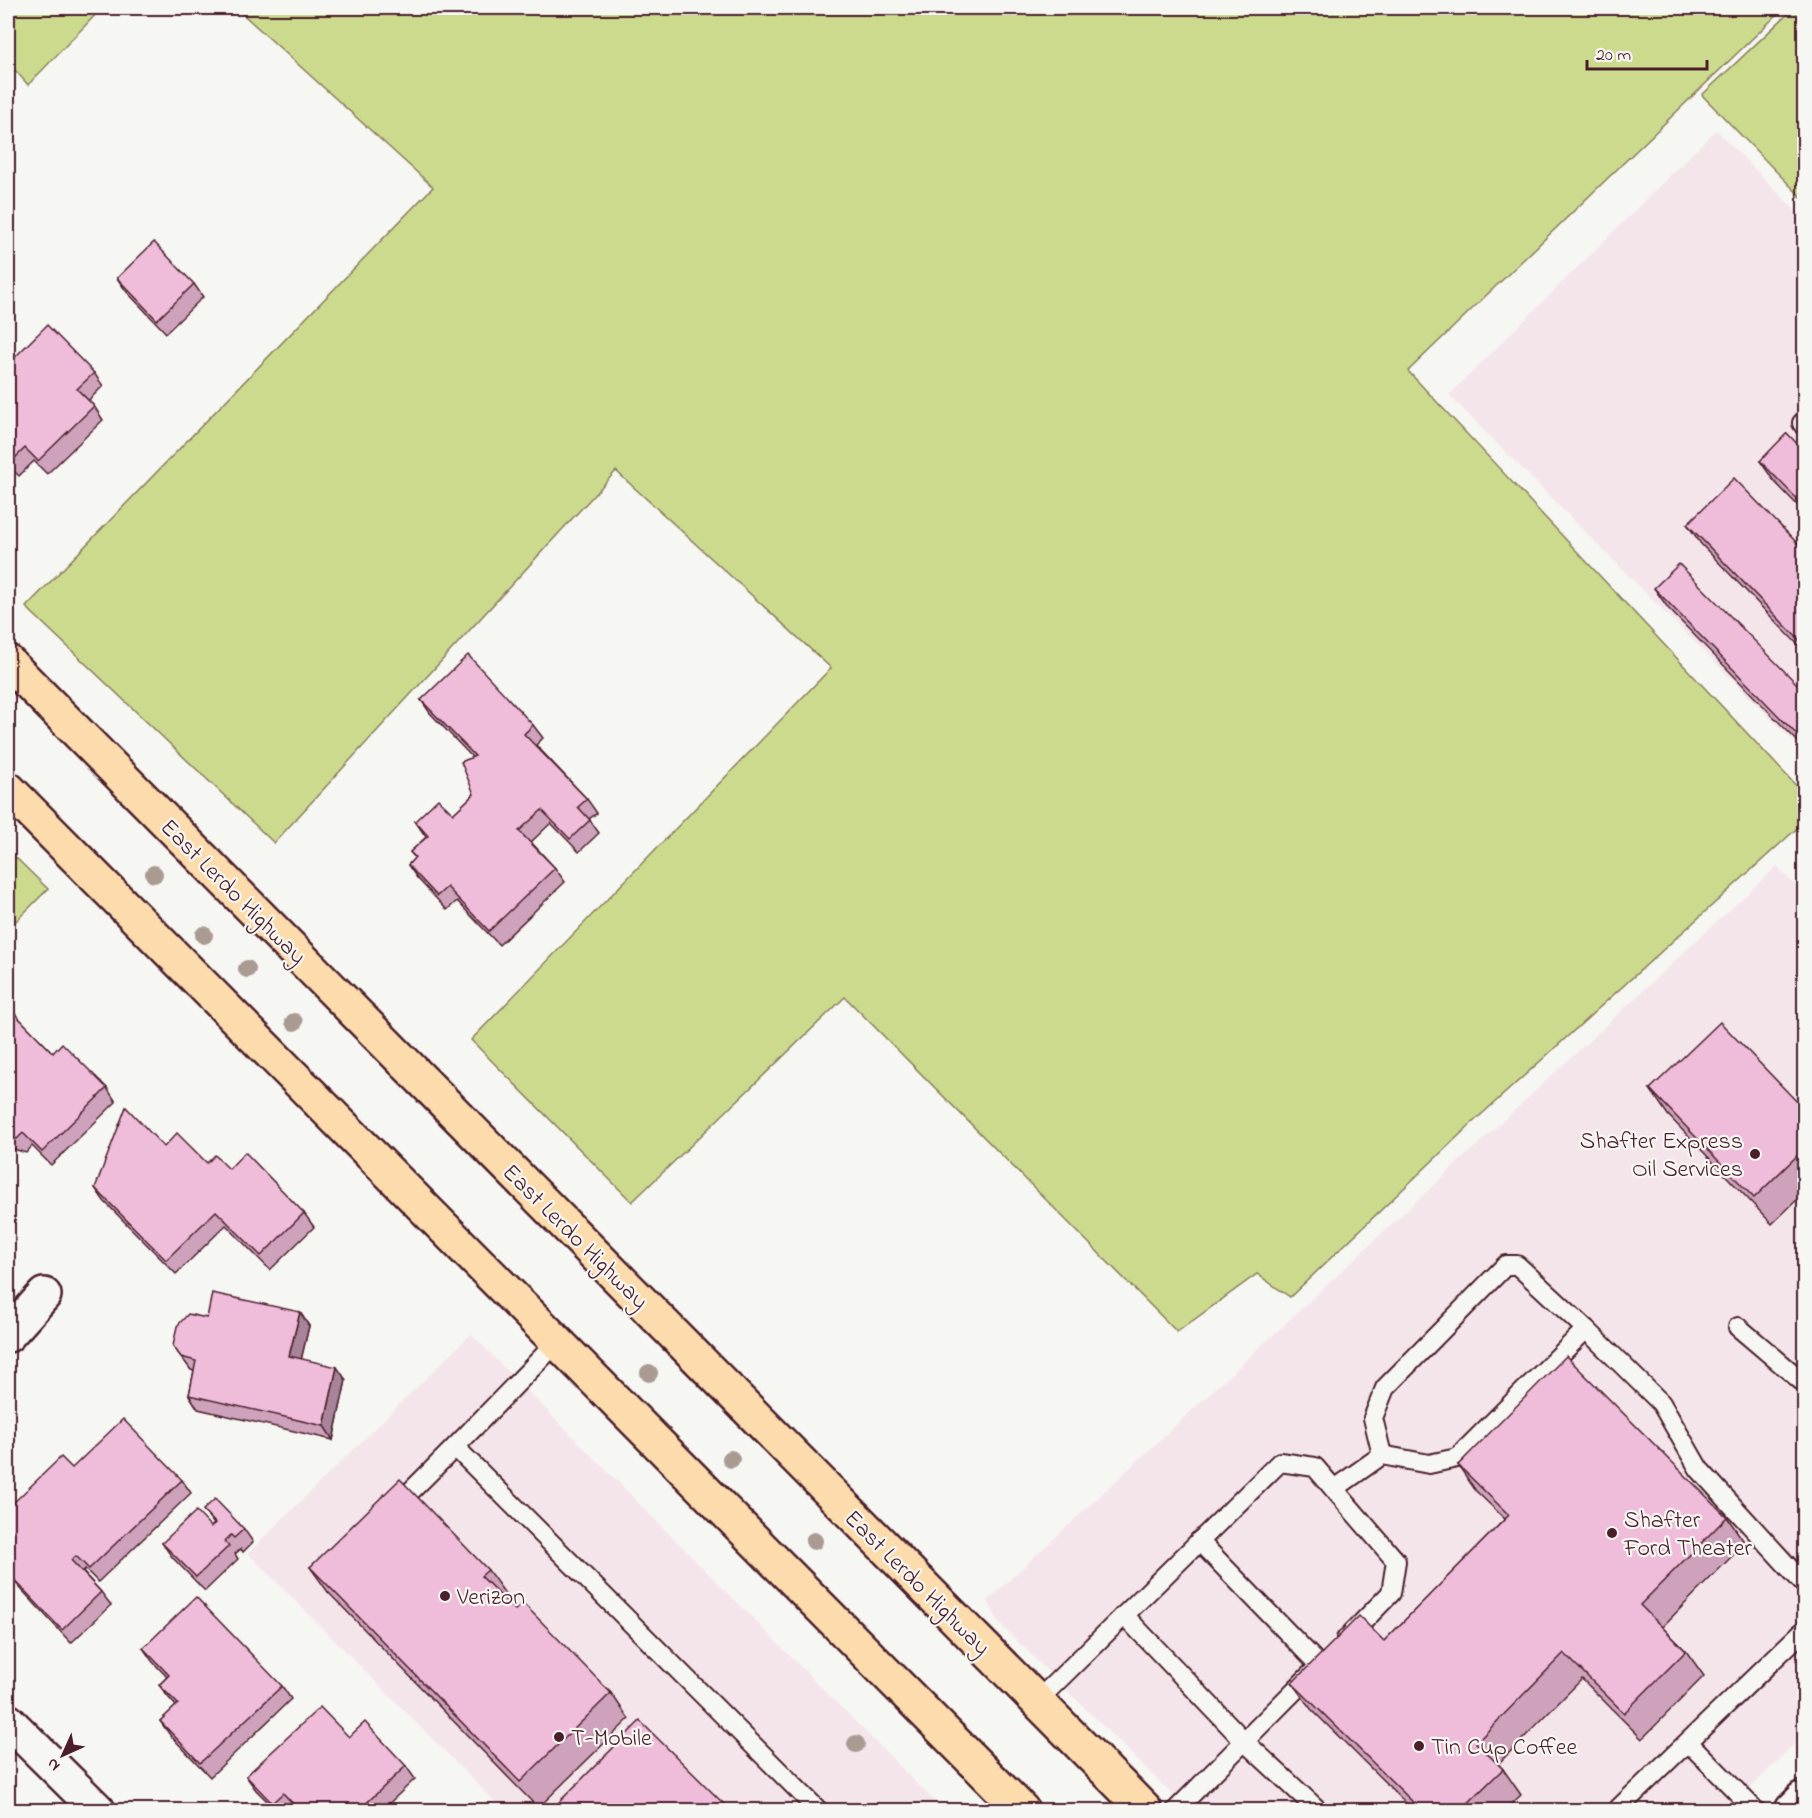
<svg xmlns="http://www.w3.org/2000/svg" width="1812" height="1818" viewBox="0 0 1812 1818" font-family="'Indie Flower',sans-serif">
	<rect width="100%" height="100%" fill="#f6f6f2"/>
	<filter id="ink" filterUnits="userSpaceOnUse"><feTurbulence type="fractalNoise" baseFrequency=".0167" numOctaves="2"/><feDisplacementMap in="SourceGraphic" scale="12" xChannelSelector="R" yChannelSelector="G"/><feConvolveMatrix kernelMatrix="1 2 1 2 8 2 1 2 1" color-interpolation-filters="sRGB"/></filter>
	<g filter="url(#ink)">
		<g fill="#f4e5eb">
			<polygon points="1716,130 1804,219 1804,752 1449,395"/>
			<polygon points="1777,866 1804,895 1804,1734 1729,1810 1188,1810 998,1622 988,1600"/>
			<polygon points="471,1334 943,1810 503,1810 248,1553"/>
		</g>
		<g fill="#ccda8e" stroke="#8b7c5c" stroke-width="1.5">
			<polygon points="8,8 102,8 28,85 8,62"/>
			<polygon points="236,8 1784,8 1408,371 1804,794 1804,822 1472,1123 1290,1297 1257,1274 1177,1332 845,997 632,1202 471,1040 831,668 616,471 274,843 26,607 433,187"/>
			<polygon points="1794,8 1804,8 1804,200 1702,95"/>
			<polygon points="8,850 48,889 8,929"/>
		</g>
		<g fill="none" stroke-linecap="round" stroke-linejoin="round">
			<g stroke="#4a1f2b" stroke-width="22">
				<g id="lane">
					<polyline points="1802,423 1804,426"/>
					<polyline points="1738,1327 1804,1383"/>
					<polyline points="557,1342 455,1447 818,1810"/>
					<polyline points="1382,1455 1373,1418 1385,1388 1506,1265 1517,1265 1586,1329 1661,1403 1699,1469 1804,1584"/>
					<polyline points="1334,1489 1382,1455 1429,1464 1457,1458 1586,1329"/>
					<polyline points="394,1508 455,1447"/>
					<polyline points="1199,1541 1320,1666"/>
					<polyline points="1124,1615 1245,1742 1318,1810"/>
					<polyline points="1037,1701 1280,1462 1315,1467 1396,1561 1391,1593 1346,1639"/>
					<polyline points="1688,1742 1755,1810"/>
					<polyline points="1176,1810 1314,1671"/>
					<polyline points="1617,1810 1804,1630"/>
				</g>
			</g>
			<g stroke="#4a1f2b" stroke-width="38">
				<g id="street">
					<polyline points="8,1335 44,1295"/>
					<polyline points="8,1721 98,1810"/>
				</g>
			</g>
			<g stroke="#4a1f2b" stroke-width="38">
				<polyline id="secondary" points="1792,1810 1804,1798"/>
			</g>
			<g stroke="#4a1f2b" stroke-width="38">
				<g id="primary">
					<polyline points="8,662 1145,1810"/>
					<polyline points="8,789 1022,1810"/>
				</g>
			</g>
			<use href="#lane" stroke="#f6f6f2" stroke-width="18"/>
			<use href="#street" stroke="#f6f6f2" stroke-width="33"/>
			<use href="#secondary" stroke="#f6f6f2" stroke-width="33"/>
			<use href="#primary" stroke="#fcdcac" stroke-width="33"/>
		</g>
		<g fill="#a99a92">
			<circle cx="154" cy="874" r="9"/>
			<circle cx="204" cy="935" r="9"/>
			<circle cx="247" cy="969" r="9"/>
			<circle cx="294" cy="1022" r="9"/>
			<circle cx="649" cy="1373" r="9"/>
			<circle cx="731" cy="1459" r="9"/>
			<circle cx="814" cy="1541" r="9"/>
			<circle cx="856" cy="1744" r="9"/>
		</g>
		<g fill="#cea2bb" stroke="#4a1f2b" stroke-width="1.5">
			<polygon points="117,278 194,284 203,297 166,333 126,291"/>
			<polygon points="8,364 94,373 103,386 88,401 94,406 103,420 47,474 34,461 19,476 8,465"/>
			<polygon points="1804,451 1804,512 1774,481 1760,461"/>
			<polygon points="1687,524 1804,550 1804,651 1701,544"/>
			<polygon points="1654,588 1804,691 1804,748 1668,608"/>
			<polygon points="421,700 533,725 543,738 536,745 587,799 597,813 589,819 599,833 579,852 551,823 531,842 555,868 565,882 499,945 457,901 447,910 417,878 408,865 415,858 410,852 426,837 415,821 453,814 474,794 472,757 430,713"/>
			<polygon points="8,1007 53,1053 107,1088 116,1102 51,1165 32,1146 26,1153 10,1148 8,1149"/>
			<polygon points="1650,1089 1804,1109 1804,1193 1772,1224 1668,1115"/>
			<polygon points="164,1147 207,1163 229,1169 304,1213 314,1227 270,1270 226,1225 176,1274 104,1201 95,1188"/>
			<polygon points="207,1318 309,1326 301,1359 346,1380 333,1440 198,1409 189,1395 194,1371 191,1370 173,1346"/>
			<polygon points="1458,1465 1727,1517 1745,1543 1662,1627 1686,1651 1704,1676 1642,1739 1582,1679 1498,1764 1503,1769 1521,1795 1505,1810 1413,1810 1311,1709 1292,1683 1384,1641 1505,1519 1476,1491"/>
			<polygon points="72,1468 182,1480 191,1493 98,1582 85,1569 83,1572 101,1592 111,1605 71,1643 8,1575 8,1531 9,1531 8,1530 8,1508"/>
			<polygon points="203,1510 244,1529 253,1542 243,1552 241,1549 235,1554 238,1559 205,1591 172,1557 162,1543 211,1527 214,1524"/>
			<polygon points="310,1567 488,1570 506,1595 503,1598 515,1610 611,1693 629,1719 538,1808 328,1592"/>
			<polygon points="143,1648 282,1686 291,1699 210,1777 170,1735 160,1721 176,1706 169,1698 159,1685 167,1677 152,1661"/>
			<polygon points="349,1737 406,1766 415,1779 382,1810 290,1810 293,1807 292,1806 288,1810 276,1810 256,1790 246,1776"/>
		</g>
		<g fill="#a78499" stroke="#4a1f2b" stroke-width="1.5">
			<polygon points="300,1312 309,1326 299,1369 289,1356"/>
			<polygon points="337,1367 346,1380 333,1440 324,1426"/>
		</g>
		<g fill="#efbcda" stroke="#4a1f2b" stroke-width="1.5">
			<polygon points="154,242 194,284 157,320 117,278"/>
			<polygon points="47,325 94,373 77,389 94,406 38,461 25,448 10,463 8,461 8,364"/>
			<polygon points="1787,433 1804,451 1804,506 1760,461"/>
			<polygon points="1734,478 1804,550 1804,645 1687,524"/>
			<polygon points="1679,564 1804,691 1804,742 1654,588"/>
			<polygon points="468,655 533,725 524,734 587,799 578,807 590,820 570,839 542,810 519,831 555,868 489,931 447,887 437,896 408,865 415,857 410,852 428,836 415,821 438,799 453,814 474,794 461,762 475,756 421,700"/>
			<polygon points="8,1007 53,1053 62,1043 107,1088 42,1152 23,1133 17,1139 8,1136"/>
			<polygon points="1720,1022 1804,1109 1804,1149 1754,1198 1650,1089"/>
			<polygon points="126,1107 164,1147 177,1133 207,1163 215,1155 229,1169 245,1152 304,1213 261,1256 216,1211 166,1260 95,1188"/>
			<polygon points="212,1293 300,1312 289,1356 337,1367 324,1426 189,1395 196,1361 181,1357 173,1346 177,1326 188,1314 207,1318"/>
			<polygon points="1566,1356 1727,1517 1640,1605 1686,1651 1624,1713 1564,1653 1476,1743 1503,1769 1461,1810 1421,1810 1292,1683 1359,1616 1384,1641 1509,1515 1458,1465"/>
			<polygon points="123,1419 182,1480 89,1569 76,1556 71,1560 101,1592 62,1630 8,1573 8,1559 9,1558 8,1558 8,1531 13,1531 8,1526 8,1508 61,1457 72,1468"/>
			<polygon points="400,1479 488,1570 481,1576 515,1610 523,1603 611,1693 520,1782 310,1567"/>
			<polygon points="215,1499 244,1529 234,1538 231,1535 224,1542 229,1546 196,1577 162,1543 196,1511 211,1527 215,1523 203,1510"/>
			<polygon points="196,1597 282,1686 200,1763 160,1721 178,1704 159,1685 169,1675 143,1648"/>
			<polygon points="320,1707 349,1737 365,1722 406,1766 359,1810 290,1810 295,1806 283,1793 272,1803 246,1776"/>
			<polygon points="640,1721 730,1810 551,1810"/>
		</g>
	</g>
	<g fill="#4a1f2b" stroke="#f6f6f2" stroke-width="2">
		<circle cx="1755" cy="1154" r="6"/>
		<circle cx="1612" cy="1533" r="6"/>
		<circle cx="445" cy="1596" r="6"/>
		<circle cx="559" cy="1737" r="6"/>
		<circle cx="1419" cy="1746" r="6"/>
	</g>
	<g text-anchor="middle" stroke-width="4.5" stroke-linejoin="round" paint-order="stroke">
		<g font-size="24" fill="#4a1f2b" stroke="#f6f6f2">
			<text transform="translate(234 891) rotate(45)" y="8">East Lerdo Highway</text>
			<text transform="translate(576 1236) rotate(45)" y="8">East Lerdo Highway</text>
			<text transform="translate(918 1582) rotate(45)" y="8">East Lerdo Highway</text>
		</g>
		<g font-size="24" fill="#4a1f2b" stroke="#f6f6f2" text-anchor="start">
			<text x="1743" y="1148" text-anchor="end">Shafter Express<tspan x="1743" dy="28">Oil Services</tspan></text>
			<text x="1624" y="1527">Shafter<tspan x="1624" dy="28">Ford Theater</tspan></text>
			<text x="457" y="1604">Verizon</text>
			<text x="571" y="1745">T-Mobile</text>
			<text x="1431" y="1754">Tin Cup Coffee</text>
		</g>
	</g>
	<rect width="1812" height="1818" fill="none" stroke="#f6f6f2" stroke-width="30"/>
	<rect x="15" y="15" width="1782" height="1788" fill="none" stroke="#4a1f2b" stroke-width="2" filter="url(#ink)"/>
	<g transform="translate(63 1755) rotate(225)" stroke="#f6f6f2" stroke-width="4.5" paint-order="stroke">
	<path d="M0-4.5L10 22L0 15L-10 22Z" fill="#4a1f2b"/>
	<text y="-9" font-size="16" font-weight="bold" text-anchor="middle" fill="#4a1f2b">N</text>
	</g>
	<path d="M1587 60v9h120v-9" fill="none" stroke="#4a1f2b" stroke-width="3"/>
	<text x="1596" y="60" font-size="18" fill="#4a1f2b" stroke="#f6f6f2" stroke-width="4.5" paint-order="stroke">20 m</text>
</svg>
